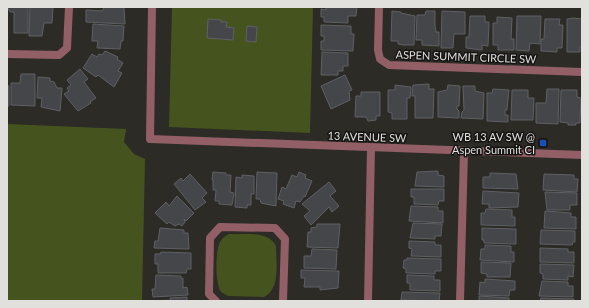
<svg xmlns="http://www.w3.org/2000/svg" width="589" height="308" viewBox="0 0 589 308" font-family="Lato,sans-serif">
	<rect width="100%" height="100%" fill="#2c2b26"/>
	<g fill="#45541e">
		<polygon points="172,7 313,7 310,133 169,127"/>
		<polygon points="7,124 126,129 124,142 134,154 145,159 142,301 7,301"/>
		<path d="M229,234C245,235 268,230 276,246C276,263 281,288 264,297L228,296L221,292C215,283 215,252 220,242C222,238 225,236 229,234Z"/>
	</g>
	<g fill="#45464a" stroke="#5f6065">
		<polygon points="7,7 28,7 28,33 14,33 14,12 10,12"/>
		<polygon points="30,7 53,7 52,23 44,23 42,36 29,36"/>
		<polygon points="102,7 124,7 125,24 86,22 86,10 102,11 104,8"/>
		<polygon points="326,7 357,7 356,16 348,16 348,23 324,22 324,17 321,17 321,9 326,10"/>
		<polygon points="392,11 401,12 401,13 415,16 414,45 403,45 398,44 398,41 391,41"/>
		<polygon points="426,11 435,11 435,26 436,32 439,32 439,46 422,45 422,40 416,40 417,15 425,15"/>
		<polygon points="442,11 465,12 465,34 454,34 453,48 441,48"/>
		<polygon points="470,16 485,16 485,22 489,22 488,46 482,45 482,50 466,48 466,37 469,37"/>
		<polygon points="517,16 541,16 540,44 530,43 529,51 516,50"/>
		<polygon points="497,17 512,18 511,39 514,39 514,50 498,50 498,45 493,45 493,23 497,23"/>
		<polygon points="573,18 582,19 582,47 580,47 580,52 567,52 567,19"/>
		<polygon points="208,19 221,20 221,22 227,22 226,27 234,28 233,40 207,38"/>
		<polygon points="545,19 560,19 559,25 563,25 562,48 557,48 557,52 541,51 541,39 544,39"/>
		<polygon points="93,24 124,26 123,41 121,41 120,49 97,48 98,41 92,41"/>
		<polygon points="321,25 351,26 351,34 354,34 353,51 321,50 321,41 324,41 324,36 321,36"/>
		<polygon points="247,26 257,27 256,42 246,41"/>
		<polygon points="105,51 118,57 117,59 123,63 118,71 122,73 114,87 98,75 96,77 83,68 92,54 97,57 99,54 102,55"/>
		<polygon points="322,52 348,53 348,66 343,66 343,71 338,71 338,75 321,75"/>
		<polygon points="80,69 88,79 84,82 96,98 90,102 91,103 78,111 64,94 69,91 67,88 71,85 67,80"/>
		<polygon points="21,74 35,74 35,106 11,105 11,83 20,83"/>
		<polygon points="345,75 352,90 349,91 350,100 331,109 321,86"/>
		<polygon points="38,77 50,78 50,81 54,82 57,88 62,88 60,111 41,107 42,98 37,98"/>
		<polygon points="429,84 429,89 434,89 433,118 415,118 415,96 412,96 413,85"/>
		<polygon points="7,85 9,86 9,106 7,106"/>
		<polygon points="395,85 411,87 410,98 407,98 407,119 392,119 392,113 388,112 388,90 395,90"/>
		<polygon points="448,85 460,86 459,106 457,106 457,109 459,111 459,118 438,117 438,92 447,90"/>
		<polygon points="463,86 475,86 475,91 484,93 483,119 461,118 462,112 464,110"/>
		<polygon points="493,89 509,90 507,110 505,110 505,115 508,115 508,122 487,121 487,93 492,93"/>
		<polygon points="547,89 559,89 558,124 536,123 536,103 546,103"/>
		<polygon points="512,90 528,90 528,98 534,98 533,120 511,120"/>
		<polygon points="561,90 577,90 577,97 581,98 580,123 576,123 576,125 568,125 568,123 560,122"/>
		<polygon points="361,92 380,92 380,116 376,116 376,120 368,121 366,117 355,117 356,96 361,96"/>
		<polygon points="438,171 438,175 444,176 444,187 415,186 417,172"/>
		<polygon points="213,172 226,173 226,175 231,175 230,192 234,193 232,205 219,204 219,201 215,201 216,190 213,190 213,180 212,180"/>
		<polygon points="257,172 277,173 276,206 261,203 260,199 256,199"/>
		<polygon points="299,172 306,175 305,178 312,181 305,197 304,196 300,202 296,201 294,208 283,204 284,201 278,199 282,187 286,189 292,175 297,177"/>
		<polygon points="490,173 516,174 518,189 483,188 483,177 490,177"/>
		<polygon points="190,174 207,193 202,198 206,202 195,210 174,184 181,178 183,181"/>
		<polygon points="544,174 574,175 574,179 578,179 577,192 543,190"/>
		<polygon points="242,175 254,176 254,194 251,194 251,205 247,205 247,208 235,207 236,177 242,178"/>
		<polygon points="329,182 336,191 330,196 339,206 332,212 329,207 311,225 304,216 310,211 302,204"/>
		<polygon points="411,189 444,189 444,201 439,201 438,205 414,204 414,197 411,197"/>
		<polygon points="483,191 519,193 518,207 489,208 489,204 482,204"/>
		<polygon points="545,192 577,193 577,205 570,205 570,210 547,210"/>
		<polygon points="177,196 194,213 186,221 184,219 185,222 182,226 179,224 175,226 169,222 167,224 155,213 166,202 169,206"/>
		<polygon points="411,206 438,207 438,211 443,211 443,223 409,221"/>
		<polygon points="486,209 512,210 512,217 515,217 515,226 481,225 481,213 485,213"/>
		<polygon points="545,211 571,213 571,217 576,217 576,229 544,228"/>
		<polygon points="413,223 442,224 441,236 435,236 435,239 410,238"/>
		<polygon points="317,224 340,224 338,248 307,247 308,232 311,232 311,228 317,227"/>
		<polygon points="160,228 184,230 184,233 188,233 189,249 154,248 155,241 158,241"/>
		<polygon points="482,228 516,229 516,244 484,243 484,240 482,240"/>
		<polygon points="541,230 575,231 575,242 573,242 572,245 540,244"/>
		<polygon points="409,241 435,242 435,245 441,245 441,257 411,256 412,249 409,248"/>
		<polygon points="485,245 511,246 511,252 514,252 514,262 480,260 481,249 485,249"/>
		<polygon points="540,248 568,249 568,252 574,252 574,263 540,262"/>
		<polygon points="312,249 337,250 336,269 304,268 304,256 311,256"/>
		<polygon points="161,252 191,253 191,269 187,269 186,273 158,273 158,264 155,264 155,254 160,254"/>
		<polygon points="407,258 441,259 441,271 435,271 435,274 406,273 406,269 403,268 404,260 407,260"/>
		<polygon points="481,262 511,263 510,277 487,277 487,274 481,273"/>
		<polygon points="540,264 574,265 573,277 568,276 568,280 543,279 543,274 540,273"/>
		<polygon points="301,270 339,271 338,288 320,290 320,287 304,287 305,278 301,278"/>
		<polygon points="156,275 181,276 181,279 183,278 183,288 187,287 188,295 153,297 152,289 155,289"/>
		<polygon points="407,275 434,276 434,280 440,280 440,291 410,290 410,283 407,283"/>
		<polygon points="485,279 515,281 515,290 510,290 509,296 479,295 480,282 485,283"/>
		<polygon points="542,281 568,282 568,286 573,286 573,297 539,296"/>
		<polygon points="402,292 440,293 439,301 401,300"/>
		<polygon points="479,296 509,298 509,301 479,301"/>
		<polygon points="187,297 187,301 153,301 171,300 170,298"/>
		<polygon points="541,298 574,299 574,301 540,301"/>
	</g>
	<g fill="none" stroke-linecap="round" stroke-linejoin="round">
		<g stroke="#925f66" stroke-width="8">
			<polyline points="379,7 378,50 380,59 389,65 582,72"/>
			<polyline points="7,54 59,55 67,48 69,7"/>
			<polyline points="216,301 209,294 210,238 220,227 275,228 285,239 283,301"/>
			<polyline points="460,301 464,152"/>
		</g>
		<g stroke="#925f66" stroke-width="8">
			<polyline points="152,7 150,139 582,155"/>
			<polyline points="368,301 371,148"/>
		</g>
	</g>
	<rect fill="#1a4fb4" stroke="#141311" stroke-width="1.5" x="539" y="139" width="8" height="8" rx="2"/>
	<g text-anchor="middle" stroke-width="3" stroke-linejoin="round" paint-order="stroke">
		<g font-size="11" fill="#e1e0dd" stroke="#141311">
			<text transform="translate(466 57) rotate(2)" y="4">ASPEN SUMMIT CIRCLE SW</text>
			<text transform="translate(367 137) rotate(2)" y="4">13 AVENUE SW</text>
		</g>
		<g font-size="11" fill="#e1e0dd" stroke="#141311" text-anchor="end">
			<text x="535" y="141">WB 13 AV SW @<tspan x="535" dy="13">Aspen Summit CI</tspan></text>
		</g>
	</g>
	<rect width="589" height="308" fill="none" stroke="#e1e0dd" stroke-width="16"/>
</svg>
